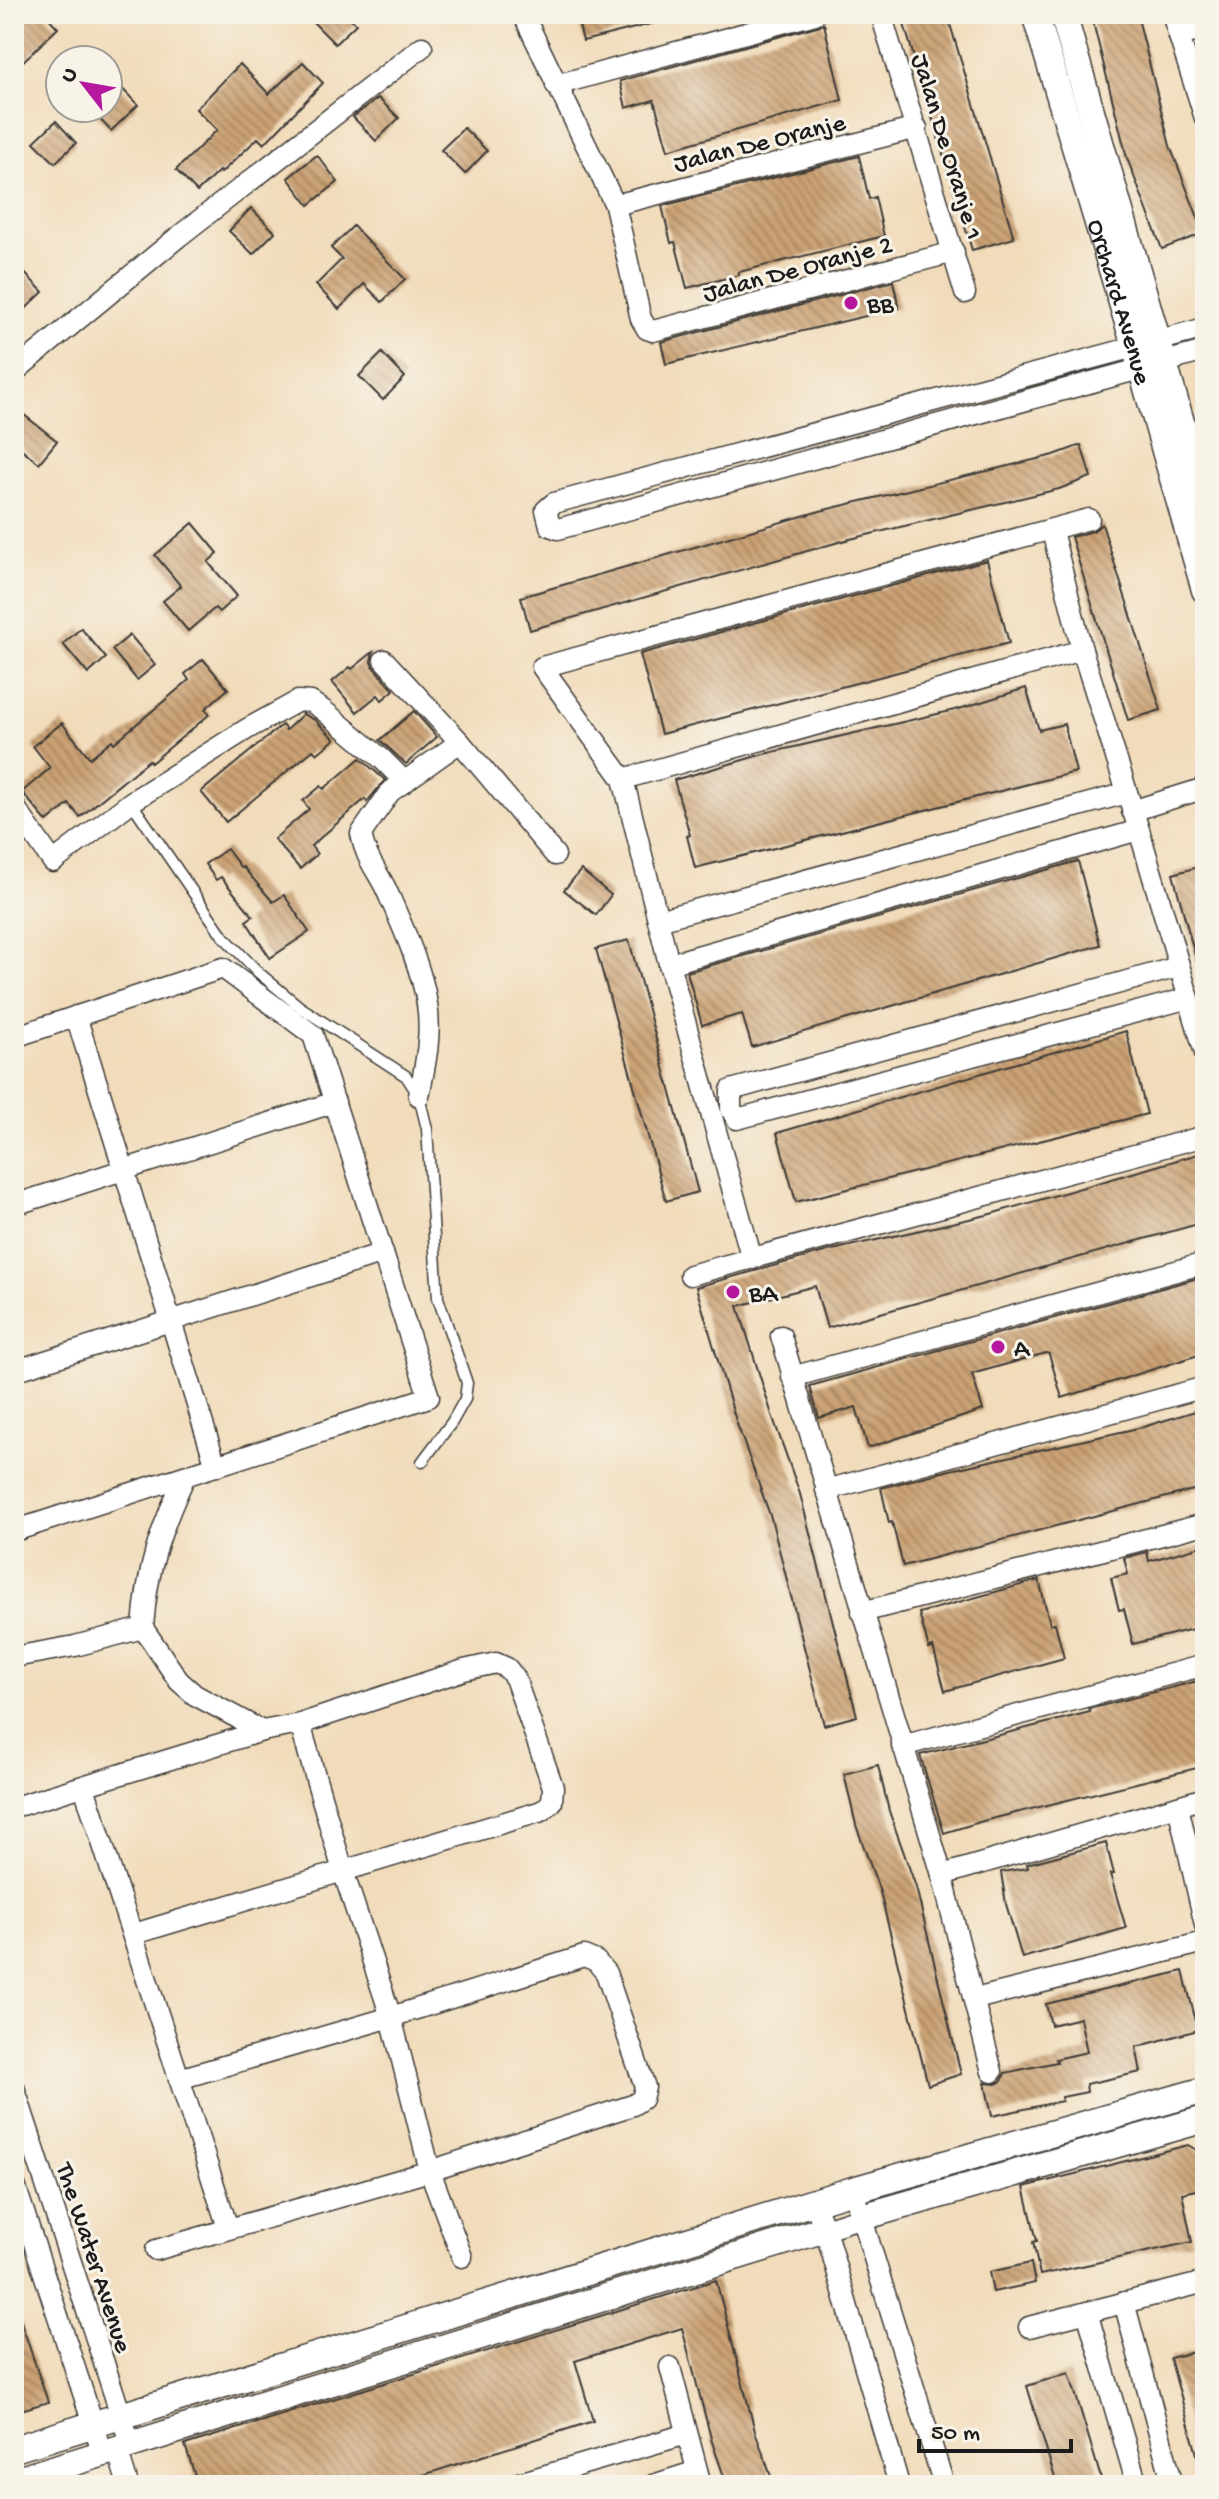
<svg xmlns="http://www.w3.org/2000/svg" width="1219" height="2499" viewBox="0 0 1219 2499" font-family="'Gochi Hand',sans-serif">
	<defs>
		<pattern id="building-back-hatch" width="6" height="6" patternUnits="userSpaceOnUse" patternTransform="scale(2)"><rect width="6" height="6" fill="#cba275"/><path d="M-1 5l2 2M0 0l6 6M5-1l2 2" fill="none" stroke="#a4835f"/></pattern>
	</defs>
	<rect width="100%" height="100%" fill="#f7f3e8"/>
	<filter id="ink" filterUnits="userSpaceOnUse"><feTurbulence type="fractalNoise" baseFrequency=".0125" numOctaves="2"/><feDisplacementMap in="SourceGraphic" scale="16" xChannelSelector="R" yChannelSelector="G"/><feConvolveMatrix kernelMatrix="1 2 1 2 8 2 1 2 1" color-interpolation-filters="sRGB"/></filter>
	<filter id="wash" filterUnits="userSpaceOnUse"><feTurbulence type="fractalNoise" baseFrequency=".006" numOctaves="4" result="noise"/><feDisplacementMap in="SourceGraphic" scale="32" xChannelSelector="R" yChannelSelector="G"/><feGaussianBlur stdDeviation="1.8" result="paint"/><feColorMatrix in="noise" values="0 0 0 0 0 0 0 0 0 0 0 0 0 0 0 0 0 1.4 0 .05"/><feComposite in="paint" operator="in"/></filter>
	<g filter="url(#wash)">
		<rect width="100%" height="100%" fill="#f1dbba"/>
		<g id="blocks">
			<g fill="url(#building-back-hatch)">
				<polygon points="29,14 45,14 58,28 14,70 14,28"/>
				<polygon points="323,14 346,14 356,24 335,44 314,23"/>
				<polygon points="576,14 666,14 667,20 583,41"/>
				<polygon points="901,14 947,14 1014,238 972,250"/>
				<polygon points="1091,14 1137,14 1170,146 1204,233 1162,249 1127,158"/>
				<polygon points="824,24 842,100 668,150 654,100 626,108 620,81"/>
				<polygon points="303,62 323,83 264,144 258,138 221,173 219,171 197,192 176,170 217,130 196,109 240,64 269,94"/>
				<polygon points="108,74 138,105 111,131 89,108 108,108"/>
				<polygon points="378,98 399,118 376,141 353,117"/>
				<polygon points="56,121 76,143 55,163 34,142"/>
				<polygon points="464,128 487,151 465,174 441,150"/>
				<polygon points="317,155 338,182 309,205 288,178"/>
				<polygon points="859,156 869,199 875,197 884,236 739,272 739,275 687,288 675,242 671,243 662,206"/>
				<polygon points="251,208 275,232 253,254 229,231"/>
				<polygon points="353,226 405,279 382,302 364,284 339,309 316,285 342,259 331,248"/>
				<polygon points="14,262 43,292 14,320"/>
				<polygon points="893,281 899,308 666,364 661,342"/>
				<polygon points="382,353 405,377 383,400 359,376"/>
				<polygon points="14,407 57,441 39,463 14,443"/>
				<polygon points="1081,445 1091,477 1059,489 846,540 530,630 521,597 820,511 1054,455"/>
				<polygon points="193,523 218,553 208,562 237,596 219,612 215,608 188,631 163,601 181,586 155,555"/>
				<polygon points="1102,524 1161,710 1128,720 1071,537 1093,531"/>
				<polygon points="987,560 1009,643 661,734 640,654"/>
				<polygon points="81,628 106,658 88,674 63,644"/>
				<polygon points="130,635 155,665 137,680 112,650"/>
				<polygon points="373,652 371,662 374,668 394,690 382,700 378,695 357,712 332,682 350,667 352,669"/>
				<polygon points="203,659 228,689 205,709 210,714 151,763 149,760 80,817 69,804 47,822 22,792 50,768 33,746 62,723 90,758 112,740 114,743 189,680 185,674"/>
				<polygon points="1026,688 1039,730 1064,724 1076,772 695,868 687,836 690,835 674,780 764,754 959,709"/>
				<polygon points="414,711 437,737 406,764 380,740"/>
				<polygon points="303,714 315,720 335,739 317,754 313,750 226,822 201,792 282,725 286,730"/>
				<polygon points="360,758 385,780 367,802 365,799 311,846 317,854 300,869 274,839 309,809 303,801 321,786 324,789"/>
				<polygon points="227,849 241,868 243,867 273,902 284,895 309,932 270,958 246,921 253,916 221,877 216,880 205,864"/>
				<polygon points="1078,861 1100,945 752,1047 742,1014 702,1025 687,972"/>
				<polygon points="1205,865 1205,973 1200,974 1173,874"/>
				<polygon points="581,870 611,895 596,915 564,890"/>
				<polygon points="629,940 698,1192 666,1201 596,949"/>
				<polygon points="1126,1031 1147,1114 796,1202 777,1133"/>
				<polygon points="1205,1152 1205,1222 827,1328 815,1286 738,1306 772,1415 800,1494 857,1716 824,1725 771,1518 736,1421 696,1287 832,1250 987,1215"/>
				<polygon points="1205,1276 1205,1353 1062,1398 1049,1354 1046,1353 972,1374 983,1410 868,1448 856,1407 819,1418 810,1386"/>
				<polygon points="1205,1408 1205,1487 903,1566 892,1522 889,1523 881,1488 950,1470 1143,1427"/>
				<polygon points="1205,1545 1205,1626 1133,1644 1124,1609 1119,1610 1111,1578 1128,1574 1124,1558 1147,1552 1149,1561"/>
				<polygon points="1039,1580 1050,1624 1055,1623 1064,1658 945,1691 933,1647 929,1649 919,1613"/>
				<polygon points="1205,1679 1205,1766 983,1821 944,1833 920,1755 1090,1712 1089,1709"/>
				<polygon points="878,1765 889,1811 916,1887 961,2074 928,2085 880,1892 856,1825 844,1774"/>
				<polygon points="1106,1843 1114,1874 1110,1874 1126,1928 1022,1958 1006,1904 1001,1872 1028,1868 1027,1864"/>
				<polygon points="1183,1971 1198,2030 1136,2047 1141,2072 1086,2084 1087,2092 1062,2097 1062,2101 992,2116 985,2083 996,2084 1002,2081 1005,2073 1057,2062 1056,2059 1087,2052 1080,2018 1051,2025 1046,2004"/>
				<polygon points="1188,2145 1205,2155 1205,2188 1182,2193 1192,2242 1040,2275 1033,2242 1037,2241 1024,2187"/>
				<polygon points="1031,2263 1035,2283 993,2292 989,2272"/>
				<polygon points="716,2280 755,2431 774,2485 727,2485 712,2442 682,2328 575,2361 593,2421 392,2485 198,2485 185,2445"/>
				<polygon points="14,2310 17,2310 48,2402 14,2412"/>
				<polygon points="1202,2350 1205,2361 1205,2465 1200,2465 1170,2358"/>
				<polygon points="1069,2373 1078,2402 1103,2485 1057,2485 1027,2386"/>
			</g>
		</g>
	</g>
	<g filter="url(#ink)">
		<use href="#blocks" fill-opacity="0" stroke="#3c3934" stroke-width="2"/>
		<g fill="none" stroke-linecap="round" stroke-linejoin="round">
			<g stroke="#3c3934" stroke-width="13">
				<polyline id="service" points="131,802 223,936 259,973 300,1007 406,1076 419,1096 427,1129 438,1298 467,1383 465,1399 452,1422 422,1462"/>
			</g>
			<g stroke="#3c3934" stroke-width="23">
				<g id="minor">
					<polyline points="523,14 615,205 641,319 647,329 653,331 954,252"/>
					<polyline points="881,14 965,293"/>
					<polyline points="1172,14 1205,118"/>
					<polyline points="1179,36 1205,29"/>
					<polyline points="556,85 815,14"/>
					<polyline points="615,205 917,128"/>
					<polyline points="1205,328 554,503 546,510 550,526 558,529 1205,351"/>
					<polyline points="14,372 178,237 422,47"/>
					<polyline points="1052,531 1082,650 1139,830 1205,1053"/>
					<polyline points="384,660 460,742 555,855"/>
					<polyline points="623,779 1082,650"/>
					<polyline points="14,806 53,862 131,802 247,729 298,701 311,702 323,710 382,759 405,782"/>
					<polyline points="1132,811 1205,788"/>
					<polyline points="658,920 1127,793"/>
					<polyline points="669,964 1139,830"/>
					<polyline points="1178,967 731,1090 731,1109 737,1119 1189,998"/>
					<polyline points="76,1016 216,1466"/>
					<polyline points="14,1037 223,968 313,1035 429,1397 14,1531"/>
					<path d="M419,1096C425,1066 432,1035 427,1004C422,968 401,923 386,889C375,867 366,859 361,834L390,792L460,742"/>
					<polyline points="14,1205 335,1102"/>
					<polyline points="752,1259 669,964 623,779 542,667 1089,519"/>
					<polyline points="690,1275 1205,1136"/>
					<polyline points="781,1336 942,1875 992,2072"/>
					<polyline points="14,1371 383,1253"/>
					<polyline points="792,1377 1205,1263"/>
					<path d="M185,1476C160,1531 147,1567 143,1628L179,1681L195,1695L262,1731"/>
					<polyline points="826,1490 1205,1387"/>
					<polyline points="862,1612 1205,1524"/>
					<polyline points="14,1657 75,1646 143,1628"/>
					<polyline points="300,1724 343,1871 391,2017 430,2171 462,2257"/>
					<polyline points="902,1746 1205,1665"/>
					<polyline points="84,1787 228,2228"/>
					<polyline points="21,1805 262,1731 300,1724 464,1670 496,1663 507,1668 515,1678 553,1787 552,1802 542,1811 134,1934"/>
					<polyline points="1178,1806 1205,1925"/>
					<polyline points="942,1875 1205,1798"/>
					<polyline points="975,1999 1205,1942"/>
					<polyline points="14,2087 130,2443"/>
					<polyline points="14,2182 103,2454"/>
					<polyline points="814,2202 825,2229 899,2485"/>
					<polyline points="858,2206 944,2485"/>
					<polyline points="825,2229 862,2217"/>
					<polyline points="156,2250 430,2171 633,2105 642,2099 645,2087 606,1973 596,1961 584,1956 391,2017 179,2079"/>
					<polyline points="1124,2302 1173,2485"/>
					<polyline points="1087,2312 1137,2485"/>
					<polyline points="1029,2327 1205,2282"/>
					<polyline points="670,2367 701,2485"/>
					<polyline points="117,2449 128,2485"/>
					<polyline points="512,2485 687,2434"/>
					<polyline points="653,2485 697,2471"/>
				</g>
			</g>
			<g stroke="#3c3934" stroke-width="29">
				<g id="tertiary">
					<path id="s1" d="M1035,14L1135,346L1205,590"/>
					<polyline points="1063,14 1205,505"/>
					<polyline points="862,2217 1205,2119"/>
					<polyline points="14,2449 853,2190 1205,2090"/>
					<polyline points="14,2481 825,2229"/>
				</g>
			</g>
			<use href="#service" stroke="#fff" stroke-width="10"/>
			<use href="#minor" stroke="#fff" stroke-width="20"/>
			<use href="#tertiary" stroke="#fff" stroke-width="26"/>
		</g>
	</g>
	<g fill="#b5179e" stroke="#f7f3e8" stroke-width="3">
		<circle cx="851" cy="303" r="8"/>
		<circle cx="733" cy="1292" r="8"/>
		<circle cx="998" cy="1347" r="8"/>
	</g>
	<g text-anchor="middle" stroke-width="6" stroke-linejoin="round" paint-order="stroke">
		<g font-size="26" fill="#1c1c1c" stroke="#f7f3e8">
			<text transform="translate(759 141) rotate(-14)" y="9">Jalan De Oranje</text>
			<text transform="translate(949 146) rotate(73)" y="9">Jalan De Oranje 1</text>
			<text transform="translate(797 267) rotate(-15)" y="9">Jalan De Oranje 2</text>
			<text dy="9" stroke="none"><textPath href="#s1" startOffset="300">Orchard Avenue</textPath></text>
			<text transform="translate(96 2257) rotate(72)" y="9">The Water Avenue</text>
		</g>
		<g font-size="26" fill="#1c1c1c" stroke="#f7f3e8" text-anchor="start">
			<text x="867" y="312">BB</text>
			<text x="749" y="1301">BA</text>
			<text x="1014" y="1356">A</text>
		</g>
	</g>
	<rect width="1219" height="2499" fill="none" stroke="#f7f3e8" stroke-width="48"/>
	<g transform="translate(84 84) rotate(301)"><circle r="38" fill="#f7f3e8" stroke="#9f9d96" stroke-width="2"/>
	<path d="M0-6L14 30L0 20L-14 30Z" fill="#b5179e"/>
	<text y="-12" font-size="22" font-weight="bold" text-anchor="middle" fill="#1c1c1c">U</text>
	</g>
	<path d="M919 2439v12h152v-12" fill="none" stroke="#1c1c1c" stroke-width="4"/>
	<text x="931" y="2439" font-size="24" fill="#1c1c1c" stroke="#f7f3e8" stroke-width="6" paint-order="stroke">50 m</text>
</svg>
